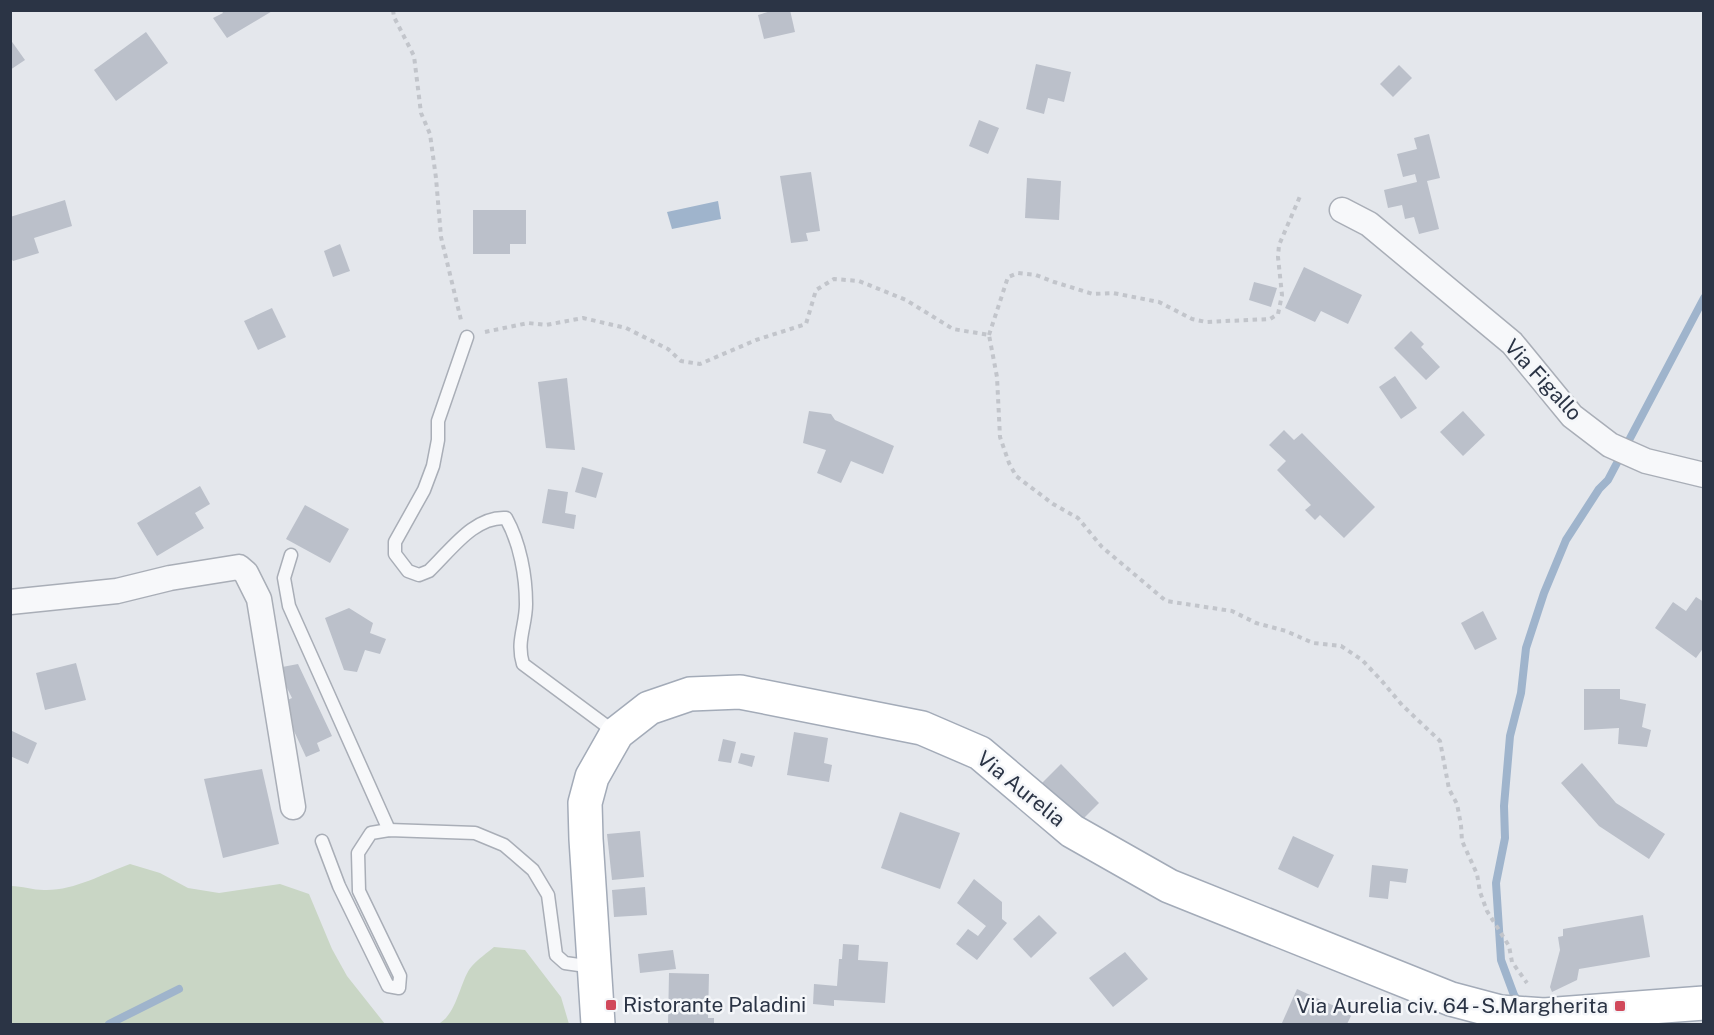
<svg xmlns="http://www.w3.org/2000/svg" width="1714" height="1035" viewBox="0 0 1714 1035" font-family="'Public Sans',sans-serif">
	<rect width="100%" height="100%" fill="#e4e7ec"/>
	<g fill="#c9d6c5">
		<path d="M130,864L160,873L188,888L219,893L280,884L309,894L332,949L347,976L385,1024H11V886C22,886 33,890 44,890C74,891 102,874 130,864Z"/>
		<path d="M494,947L525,950L561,997L569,1024H438C458,1014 460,979 472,966C478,959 487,953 494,947Z"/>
	</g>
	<polygon fill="#9fb4cc" points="718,201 721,219 672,229 667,212"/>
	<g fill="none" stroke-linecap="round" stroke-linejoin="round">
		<g stroke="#9fb4cc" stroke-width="8">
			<polyline points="1521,1006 1514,995 1501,960 1496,883 1505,838 1504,806 1510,736 1521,693 1526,648 1544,593 1566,540 1599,489 1608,480 1704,298"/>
			<polyline points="109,1024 179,989"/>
		</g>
	</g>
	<g fill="#bbc0ca">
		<polygon points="221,10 274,10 227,38 213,18 223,13"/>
		<polygon points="774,10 790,10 795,32 764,39 758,15"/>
		<polygon points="146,32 168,63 116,101 94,70"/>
		<polygon points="10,39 25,60 10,70"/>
		<polygon points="1036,64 1071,72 1064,102 1048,98 1044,114 1026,109"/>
		<polygon points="1399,65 1412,78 1393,97 1380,84"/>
		<polygon points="979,120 999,128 988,154 969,146"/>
		<polygon points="1429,134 1440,178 1427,181 1439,229 1419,234 1414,217 1405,219 1402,205 1388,208 1384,190 1417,182 1415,174 1403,177 1397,154 1417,149 1414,138"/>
		<polygon points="811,172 820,231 806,233 808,241 791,243 780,176"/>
		<polygon points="1027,178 1061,181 1059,220 1025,218"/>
		<polygon points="65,200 72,226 34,238 39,253 13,261 10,257 10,217"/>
		<polygon points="473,210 526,210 526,244 510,244 510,254 473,254"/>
		<polygon points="340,244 350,271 333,277 324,251"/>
		<polygon points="1304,267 1362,295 1348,324 1321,311 1315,322 1285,308"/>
		<polygon points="1254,282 1277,288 1271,307 1249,300"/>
		<polygon points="272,308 286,337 258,350 244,321"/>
		<polygon points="1411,331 1424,344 1421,347 1440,367 1426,380 1394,348"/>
		<polygon points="1395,376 1417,408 1401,419 1379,387"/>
		<polygon points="567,378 575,450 546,448 538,382"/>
		<polygon points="809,411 831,414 835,420 894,446 883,474 851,461 841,483 817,473 826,450 803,443"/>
		<polygon points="1463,411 1485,435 1463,456 1440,432"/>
		<polygon points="1284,430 1294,440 1302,433 1375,507 1344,538 1320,515 1315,520 1305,510 1311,505 1277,470 1286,461 1269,445"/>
		<polygon points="582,467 603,473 596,498 575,492"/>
		<polygon points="200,486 210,504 195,513 204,528 157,556 137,523"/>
		<polygon points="548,489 568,492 565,513 576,515 574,529 542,523"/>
		<polygon points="305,505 349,529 330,563 286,539"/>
		<polygon points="1696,597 1704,602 1704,647 1696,658 1655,628 1673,602 1686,611"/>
		<polygon points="349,608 373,623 370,633 386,639 380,654 365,650 357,672 344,670 325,618"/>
		<polygon points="1483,611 1497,639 1475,650 1461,623"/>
		<polygon points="76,663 86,700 45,710 36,673"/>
		<polygon points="298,664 332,736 317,743 320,751 306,757 281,703 292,698 277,668"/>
		<polygon points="1584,689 1620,689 1620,699 1646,704 1642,727 1651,730 1647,747 1618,744 1619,728 1584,730"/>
		<polygon points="10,730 37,743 28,764 10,756"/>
		<polygon points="794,732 828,738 824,763 832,765 829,782 787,775"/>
		<polygon points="723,739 736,742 731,763 718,761"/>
		<polygon points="741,753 755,756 752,767 738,763"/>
		<polygon points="1582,763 1616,803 1665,834 1649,859 1599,826 1561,783"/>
		<polygon points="1061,764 1099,803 1080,822 1038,787"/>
		<polygon points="262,769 279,844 223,858 204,779"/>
		<polygon points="900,812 960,833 940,889 881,868"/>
		<polygon points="640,831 644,877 612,880 607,834"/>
		<polygon points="1293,836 1334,855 1318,888 1278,869"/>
		<polygon points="1372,865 1408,869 1406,883 1390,881 1388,899 1369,897"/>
		<polygon points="974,879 1002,902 1002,919 1007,923 977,960 956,944 968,929 978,936 986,926 957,903"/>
		<polygon points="645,887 647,915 614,917 612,890"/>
		<polygon points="1039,915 1057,933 1031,958 1013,939"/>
		<polygon points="1643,915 1650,957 1579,969 1577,980 1552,992 1550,987 1560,950 1558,937 1563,936 1563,929"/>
		<polygon points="843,944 859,945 858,960 888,962 885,1003 834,1000 834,1006 813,1004 814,984 837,986 839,959 842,959"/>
		<polygon points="673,950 676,969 640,973 638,954"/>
		<polygon points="1125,952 1148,979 1113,1007 1089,978"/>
		<polygon points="669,973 709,974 708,1018 714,1018 714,1024 668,1024"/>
		<polygon points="1297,989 1352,1014 1347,1024 1285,1024 1282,1023"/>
	</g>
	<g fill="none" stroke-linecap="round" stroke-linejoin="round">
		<g stroke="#a9aeb7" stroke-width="15">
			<g id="service">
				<path d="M467,337L438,421V440L433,466L424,490L395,542V554L408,571L419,575L429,571C451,550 474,516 506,518C520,543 526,576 526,604C526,626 516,641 523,664L616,733"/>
				<polyline points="291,555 284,578 289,606 389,830"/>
				<polyline points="322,841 339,886 388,986 399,988 400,976 359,891 358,853 371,833 389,830 475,833 504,845 533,870 548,895 556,955 565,963 593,967"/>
			</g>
		</g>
		<g stroke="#a9aeb7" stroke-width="27">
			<g id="minor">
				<polyline points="1342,210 1369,224 1512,343 1572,416 1610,445 1646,461 1704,475"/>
				<polyline points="10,602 117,591 170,578 239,567 246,573 259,599 293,807"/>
			</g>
		</g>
		<g stroke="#a3abb8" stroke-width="36">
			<polyline id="primary" points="598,1024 586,839 585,803 592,777 617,733 649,708 690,694 740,692 922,728 980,753 1072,831 1169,886 1451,999 1500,1012 1544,1015 1704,1003"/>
		</g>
		<g stroke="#c2c5cb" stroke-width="4" stroke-dasharray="4.5 4.5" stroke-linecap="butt">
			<polyline points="393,10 394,17 414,56 421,113 430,134 436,178 441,237 461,320"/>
			<polyline points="485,332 528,323 546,325 583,318 626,328 668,349 681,361 700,364 756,340 806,324 816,290 834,279 859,281 906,300 953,329 989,335 997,377 1000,437 1009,463 1016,476 1053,504 1078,518 1102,547 1166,601 1232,611 1256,623 1286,631 1313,643 1341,646 1362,660 1381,680 1402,705 1440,741 1449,789 1457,804 1461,825 1462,841 1477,874 1480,892 1487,911 1509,946 1512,962 1527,983"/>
			<polyline points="989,335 1008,277 1018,273 1036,275 1054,282 1093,294 1113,293 1159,302 1192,319 1206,322 1270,319 1278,314 1282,295 1278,257 1279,245 1301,194"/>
		</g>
		<use href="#service" stroke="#f7f8fa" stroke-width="12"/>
		<use href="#minor" stroke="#f7f8fa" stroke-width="24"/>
		<use href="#primary" stroke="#fff" stroke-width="33"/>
	</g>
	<g fill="#d1495b" stroke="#f4f6f9" stroke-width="2">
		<rect x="605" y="999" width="12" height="12" rx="3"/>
		<rect x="1614" y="1000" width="12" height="12" rx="3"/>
	</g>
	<g text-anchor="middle" stroke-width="5" stroke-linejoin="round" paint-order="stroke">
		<g font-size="21" fill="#2b3445" stroke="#f4f6f9">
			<text transform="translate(1543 380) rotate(47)" y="7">Via Figallo</text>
			<text transform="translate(1021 789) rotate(39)" y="7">Via Aurelia</text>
		</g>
		<g font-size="21" fill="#2b3445" stroke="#f4f6f9" text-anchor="start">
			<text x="623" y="1012">Ristorante Paladini</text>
			<text x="1608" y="1013" text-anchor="end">Via Aurelia civ. 64 - S.Margherita</text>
		</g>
	</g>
	<rect width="1714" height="1035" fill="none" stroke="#2b3445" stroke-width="24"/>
</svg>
